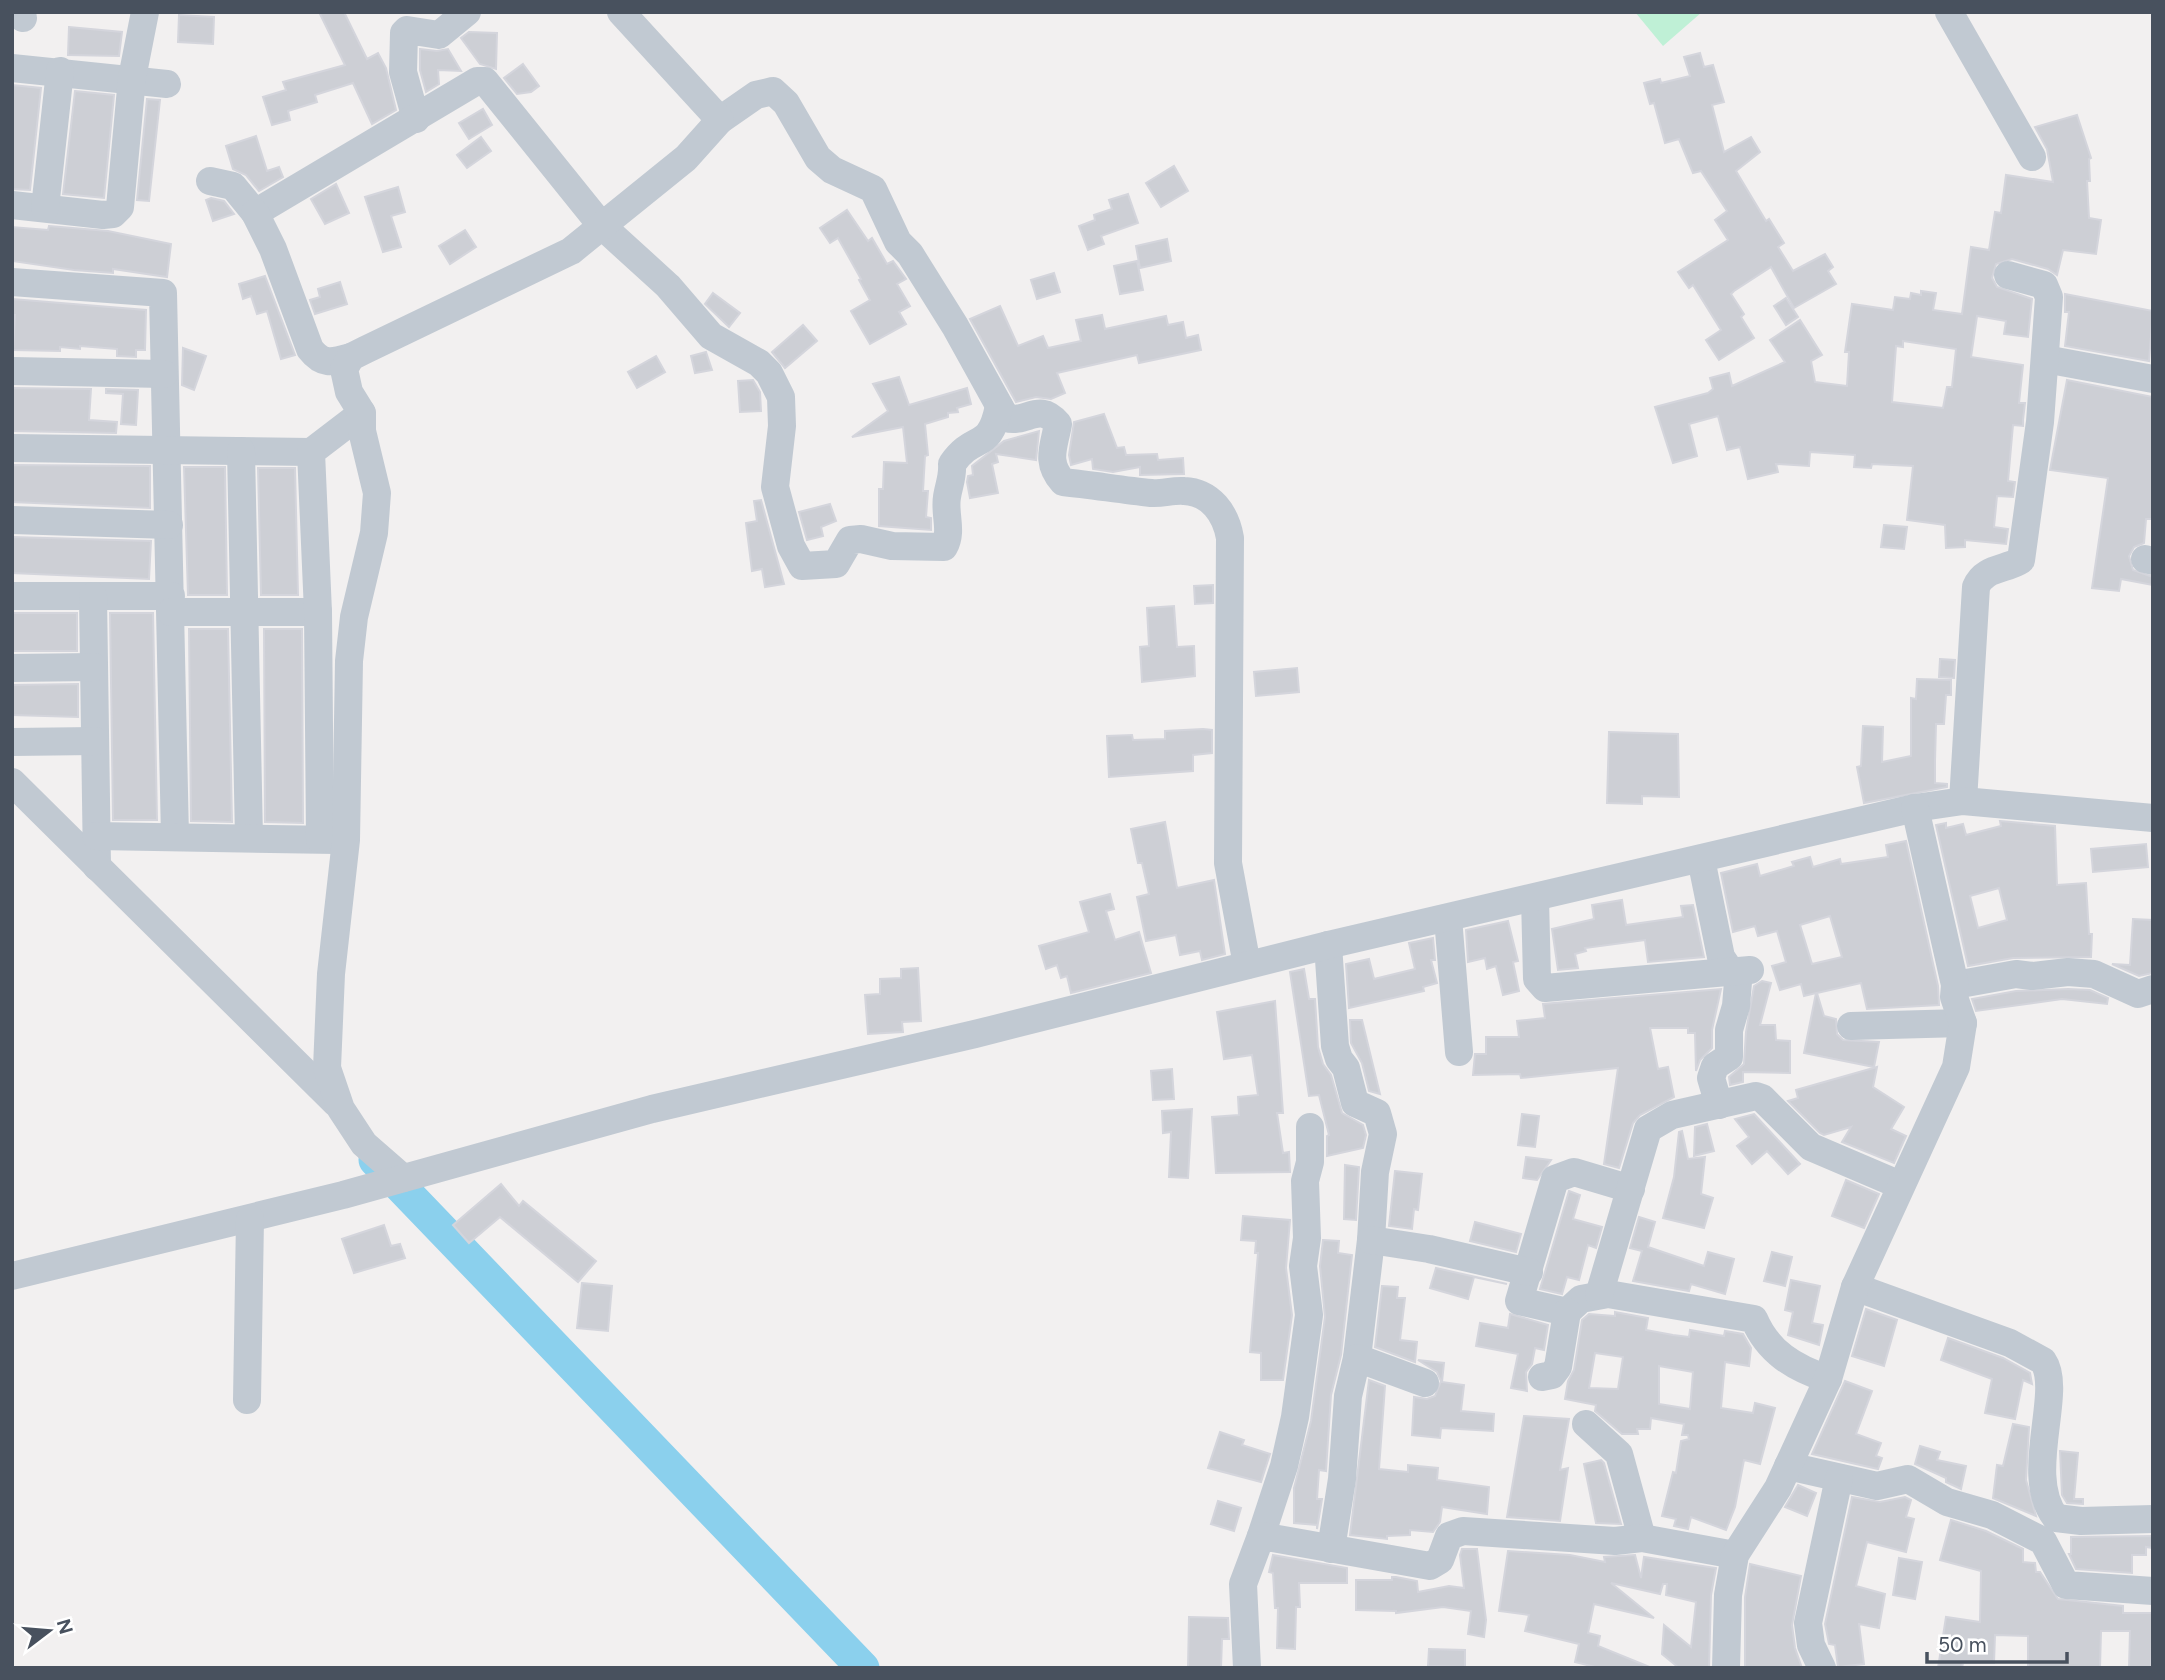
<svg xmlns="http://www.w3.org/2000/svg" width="2165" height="1680" viewBox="0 0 2165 1680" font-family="Figtree,sans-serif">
	<rect width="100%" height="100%" fill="#f2f0f0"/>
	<polygon fill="#bff0d6" points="1635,12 1702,12 1663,46"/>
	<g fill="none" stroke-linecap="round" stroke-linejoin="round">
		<polyline stroke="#8bd0ed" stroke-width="33" points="375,1160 863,1668"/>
	</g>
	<g fill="#cdcfd5" stroke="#d4d5dc" stroke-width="2" fill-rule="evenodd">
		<polygon points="319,12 344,12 367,59 378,53 386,68 396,110 372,124 353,83 315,95 317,102 288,111 290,120 272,125 263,97 286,90 283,82 345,65"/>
		<polygon points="179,15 214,17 213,44 178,42"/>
		<polygon points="69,27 122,32 119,56 68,55"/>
		<polygon points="469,32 497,33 496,69 480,64 461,38"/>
		<polygon points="420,49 437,51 448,49 461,71 438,70 439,84 426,92 420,70"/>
		<polygon points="1700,53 1704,67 1713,65 1724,102 1712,105 1724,152 1751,137 1760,152 1736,171 1766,221 1769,219 1784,243 1778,247 1793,271 1825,254 1833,267 1828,271 1836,284 1794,308 1771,267 1734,291 1731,294 1744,314 1741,317 1754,338 1719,360 1706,340 1721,330 1693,285 1689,288 1678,272 1728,240 1715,220 1727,211 1701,171 1693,173 1679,139 1665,143 1654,103 1650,104 1644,83 1660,79 1661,83 1690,76 1684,57"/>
		<polygon points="523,64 539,86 531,92 517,94 504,78"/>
		<polygon points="12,85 41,88 30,190 12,189"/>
		<polygon points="75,91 114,95 104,198 63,194"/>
		<polygon points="147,99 160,100 149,201 137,200"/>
		<polygon points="483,109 492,125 469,139 459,123"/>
		<path d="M2077,115L2091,158L2089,159L2090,181H2087L2089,218L2101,220L2096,254L2063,250L2057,275L2048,269L2012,259L1996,264L1992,278L1997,287L2032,299L2028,337L2004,334L2006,321L1977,316L1971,357L2023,365L2019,403H2025L2023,420V426L2013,425L2008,481L2015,482L2013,497L1997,496L1994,527L2008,529L2006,544L1965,540V547L1946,548L1945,525L1907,520L1913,466L1872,464L1871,468L1854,467L1855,455L1810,452L1809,466L1776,464L1778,472L1748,479L1740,447L1727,450L1718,416L1689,424L1697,456L1673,463L1655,407L1708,393L1713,389L1710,378L1729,373L1732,386L1785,362L1770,340L1800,320L1822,355L1811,361L1815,382L1847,386L1849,352H1845L1852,304L1893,310L1895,297L1910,299L1911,293L1921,295V291L1936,293L1933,310L1962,314L1971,247L1989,250L1995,212L2001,213L2006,175L2053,182L2047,149L2035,127ZM1903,341L1956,349L1952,387H1947L1943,408L1892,402L1896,346L1903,347Z"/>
		<polygon points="256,136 267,171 279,167 283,177 259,191 246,175 233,169 226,146"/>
		<polygon points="481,137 491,151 467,168 457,155"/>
		<polygon points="1174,166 1188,191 1161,207 1146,183"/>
		<polygon points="336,184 349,213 325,224 311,199"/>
		<polygon points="398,187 405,212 391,216 401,247 383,252 365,197"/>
		<polygon points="1128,194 1138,223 1101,236 1104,244 1088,250 1079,226 1095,220 1094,215 1112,209 1109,200"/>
		<polygon points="211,198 224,201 234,214 213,221 206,200"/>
		<polygon points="847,210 868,241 872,238 887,264 893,261 906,279 897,284 910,306 899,312 906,324 870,344 851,311 870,300 859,280 861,279 838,238 830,243 820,228"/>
		<polygon points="49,226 108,231 171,244 167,277 113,269 113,273 74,270 12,261 12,227 48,230"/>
		<polygon points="465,230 476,247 450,264 439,246"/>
		<polygon points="1167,239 1171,261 1140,268 1136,246"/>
		<polygon points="1137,261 1143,290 1120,294 1114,266"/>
		<polygon points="1054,273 1060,292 1037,299 1031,280"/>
		<polygon points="265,276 295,355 281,359 267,311 257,314 251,296 243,299 239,284"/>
		<polygon points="340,282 347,304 315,314 310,300 320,297 318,289"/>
		<polygon points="713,293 740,313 729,327 705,304"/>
		<polygon points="2065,294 2153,311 2149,361 2065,346 2069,312 2065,312"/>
		<polygon points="1786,298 1798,317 1786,325 1774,306"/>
		<polygon points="12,299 146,310 145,350 136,350 136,357 117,356 117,349 80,346 80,349 60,347 60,351 13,350 15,315 12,315"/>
		<polygon points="1000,306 1018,346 1043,336 1048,348 1081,341 1076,320 1102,315 1105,329 1166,316 1168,325 1183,322 1186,338 1198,335 1201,350 1139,363 1137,355 1057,373 1065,393 1051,399 1036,397 1016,402 970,319"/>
		<polygon points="803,325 817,341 785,368 772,352"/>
		<polygon points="183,348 206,356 194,390 182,385"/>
		<polygon points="706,352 712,370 695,373 691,356"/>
		<polygon points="656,356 665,372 637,388 628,372"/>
		<polygon points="899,377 909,405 967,388 971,404 957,408 958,412 948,413 948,417 925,424 928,455 925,456 923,491 928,491 926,517 931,518 931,530 879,526 879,489 883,489 884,462 907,463 903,427 852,437 888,411 873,384"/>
		<polygon points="753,380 760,392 761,411 740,412 738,381"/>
		<polygon points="2067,380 2153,397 2152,519 2146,519 2144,543 2134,547 2129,556 2133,570 2153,577 2153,585 2121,579 2119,591 2092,588 2108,478 2050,470"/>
		<polygon points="12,388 91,389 89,420 117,422 116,433 12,431"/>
		<polygon points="106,389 138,390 136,425 121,424 123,394 106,393"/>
		<polygon points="1104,414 1117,448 1124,447 1126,455 1157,454 1158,460 1183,458 1184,474 1140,475 1140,467 1113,472 1093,469 1092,459 1071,465 1069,455 1074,422"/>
		<polygon points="1039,431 1036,460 996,454 998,462 992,464 998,493 970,498 967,482 968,476 973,475 972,466 1004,441"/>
		<polygon points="12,465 150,466 150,508 12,502"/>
		<polygon points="184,467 225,467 227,595 188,595"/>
		<polygon points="258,468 295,468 298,595 261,595"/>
		<polygon points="761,500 784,584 765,587 762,569 752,571 746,523 757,521 754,501"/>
		<polygon points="830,504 836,521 821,527 823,536 807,540 799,512"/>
		<polygon points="1884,525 1907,527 1904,549 1881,547"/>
		<polygon points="12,537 151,541 149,579 12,573"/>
		<polygon points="1213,585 1213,603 1195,604 1194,586"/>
		<polygon points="1174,606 1177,647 1194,646 1195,676 1142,682 1140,647 1149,646 1147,608"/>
		<rect x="12" y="613" width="65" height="38"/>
		<polygon points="110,613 153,613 157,820 113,820"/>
		<polygon points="189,629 228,629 232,822 191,821"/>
		<polygon points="264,629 302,629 303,823 265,822"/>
		<polygon points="1940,659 1955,660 1954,678 1939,677"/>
		<polygon points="1297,668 1299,692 1256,696 1254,672"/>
		<polygon points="1917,679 1951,680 1951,695 1946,695 1944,724 1936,724 1935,761 1935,783 1947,784 1947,787 1864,803 1857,767 1861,766 1863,726 1883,727 1882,762 1911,756 1911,698 1916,699"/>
		<polygon points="78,684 78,717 12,715 13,685"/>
		<polygon points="1203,729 1212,730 1212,753 1193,755 1193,771 1109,777 1107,736 1132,735 1133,740 1165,739 1165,731"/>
		<polygon points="1609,732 1678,734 1679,797 1642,796 1642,804 1607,803"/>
		<path d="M2000,821L2055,826L2057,885L2086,883L2089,934H2092L2091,957L2013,958L1968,966L1936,825L1946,823V828L1963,824L1966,835L2001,826ZM1999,888L2007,920L1978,928L1970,896Z"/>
		<polygon points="1165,822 1177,888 1214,880 1225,954 1202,960 1200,951 1180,955 1176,935 1146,941 1137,897 1149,894 1142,863 1138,863 1131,829"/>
		<path d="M1906,841L1938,986L1939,1005L1867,1009L1861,983L1817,993L1824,1016L1836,1019L1837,1034L1843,1040L1879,1042L1874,1067L1804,1053L1816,993L1804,996L1801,984L1780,990L1772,966L1786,962L1777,931L1758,936L1755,926L1733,932L1721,873L1757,864L1760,876L1794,866L1792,862L1810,857L1813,867L1840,859L1841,864L1888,857L1886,845ZM1830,916L1842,957L1812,964L1800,925Z"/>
		<polygon points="2146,844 2148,867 2093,872 2091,849"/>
		<polygon points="1110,894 1114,909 1106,911 1115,940 1139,932 1151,973 1071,993 1067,976 1061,978 1057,965 1046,969 1039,946 1089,932 1080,902"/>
		<polygon points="1622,900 1626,925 1683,917 1681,906 1693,905 1704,957 1648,962 1645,940 1585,948 1586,951 1575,954 1578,968 1558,970 1552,929 1594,919 1592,905"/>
		<polygon points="2133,919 2153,920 2153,973 2139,976 2112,964 2130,965"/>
		<polygon points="1508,921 1518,961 1513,962 1519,991 1503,995 1496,966 1487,969 1485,958 1468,962 1466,930"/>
		<polygon points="1433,938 1435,960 1431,960 1437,983 1423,987 1424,991 1349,1008 1346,964 1369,959 1374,979 1415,969 1409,943"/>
		<polygon points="918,968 921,1021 902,1022 903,1032 868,1034 865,995 880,994 880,979 901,978 901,969"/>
		<polygon points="1304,969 1309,999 1315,999 1318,1047 1323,1064 1331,1075 1342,1113 1363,1125 1366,1135 1363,1148 1327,1156 1327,1136 1329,1135 1319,1095 1309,1096 1290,972"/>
		<polygon points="1762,981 1771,983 1760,1025 1775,1025 1776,1040 1790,1041 1790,1073 1743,1072 1743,1082 1730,1085 1729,1077 1744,1064 1746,1032 1754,986"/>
		<polygon points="1721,989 1712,1030 1712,1048 1700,1060 1696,1071 1695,1033 1688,1033 1688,1028 1650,1028 1658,1069 1668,1067 1674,1097 1640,1115 1633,1123 1619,1168 1604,1164 1618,1068 1521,1078 1520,1074 1473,1075 1475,1054 1486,1054 1486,1037 1519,1037 1517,1021 1545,1018 1543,1004"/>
		<polygon points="2068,989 2090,990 2108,998 2107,1004 2062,999 1976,1011 1972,999 2016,991"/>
		<polygon points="1275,1001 1283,1113 1277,1113 1283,1153 1289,1152 1290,1172 1216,1173 1212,1117 1239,1115 1238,1097 1258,1095 1252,1055 1224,1059 1217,1012"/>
		<polygon points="1350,1020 1362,1020 1380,1094 1369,1091 1362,1063 1351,1043"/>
		<polygon points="1877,1067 1873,1087 1904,1107 1891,1129 1906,1136 1894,1163 1842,1142 1851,1127 1824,1135 1820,1133 1788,1101 1798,1098 1796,1090"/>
		<polygon points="1172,1069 1174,1099 1153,1100 1151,1071"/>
		<polygon points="1192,1109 1188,1178 1169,1177 1171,1132 1163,1133 1162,1111"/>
		<polygon points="1522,1114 1539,1116 1535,1147 1518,1145"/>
		<polygon points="1754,1114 1800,1164 1788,1174 1767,1151 1752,1164 1737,1146 1749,1137 1735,1119"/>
		<polygon points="1707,1124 1714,1151 1694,1156 1695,1127"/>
		<polygon points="1682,1131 1688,1159 1705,1157 1701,1194 1713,1198 1704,1228 1663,1218 1674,1177 1679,1132"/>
		<polygon points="1526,1157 1551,1160 1537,1180 1523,1178"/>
		<polygon points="1345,1165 1359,1167 1356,1220 1344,1219"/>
		<polygon points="1395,1171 1422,1174 1418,1210 1414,1209 1412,1229 1389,1226"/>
		<polygon points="1846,1180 1879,1194 1864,1228 1832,1216"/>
		<polygon points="501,1184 519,1206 523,1201 596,1261 578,1282 500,1217 469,1243 453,1225"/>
		<polygon points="1569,1191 1580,1195 1573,1219 1602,1227 1596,1248 1588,1245 1579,1280 1567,1277 1562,1294 1540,1289"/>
		<polygon points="1243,1216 1290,1220 1286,1268 1292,1315 1283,1380 1261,1380 1261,1353 1250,1352 1258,1253 1255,1253 1256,1241 1241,1240"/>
		<polygon points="1639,1217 1655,1222 1648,1247 1704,1266 1708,1252 1734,1259 1725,1294 1691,1284 1689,1291 1633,1281 1642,1251 1630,1248"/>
		<polygon points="1475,1222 1521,1234 1516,1252 1470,1241"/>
		<polygon points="384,1225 391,1246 400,1244 405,1258 354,1273 342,1239"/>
		<polygon points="1323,1240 1339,1241 1338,1253 1352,1255 1341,1355 1331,1395 1326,1471 1319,1470 1317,1499 1322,1499 1317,1529 1317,1525 1294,1523 1294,1488 1311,1421 1325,1317 1320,1266"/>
		<polygon points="1772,1252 1792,1257 1785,1286 1764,1281"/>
		<polygon points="1436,1268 1507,1284 1474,1277 1468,1299 1430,1288"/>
		<polygon points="1791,1280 1820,1286 1812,1323 1823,1325 1819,1345 1788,1335 1793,1312 1785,1310"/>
		<polygon points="582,1283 612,1286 608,1331 577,1328"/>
		<polygon points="1382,1286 1398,1287 1397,1298 1405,1298 1400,1340 1417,1342 1415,1362 1375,1347"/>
		<polygon points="1866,1309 1897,1320 1884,1366 1852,1356"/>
		<path d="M1615,1312L1648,1318L1646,1330L1673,1335L1689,1337L1690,1330L1724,1336L1725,1331L1743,1334L1751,1348L1749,1366L1725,1362L1721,1408L1753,1413L1755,1403L1775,1408L1760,1464L1744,1460L1735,1507L1726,1530L1691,1517L1688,1529L1674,1526L1676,1519L1662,1516L1673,1472L1676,1473L1681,1441L1689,1439L1688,1435H1682L1684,1424L1651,1418L1650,1429H1637L1638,1434H1622L1595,1411L1596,1405L1565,1399L1568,1381L1574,1370L1582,1320L1589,1314L1615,1316ZM1595,1353L1623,1357L1618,1389L1589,1388ZM1659,1366L1693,1372L1690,1409L1659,1404Z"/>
		<polygon points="1510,1314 1548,1325 1544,1350 1535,1348 1532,1364 1526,1372 1527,1391 1511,1388 1518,1354 1476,1346 1480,1323 1508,1328"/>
		<polygon points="1948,1338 2003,1358 2030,1373 2032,1384 2023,1380 2015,1419 1985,1413 1992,1379 1941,1360"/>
		<polygon points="1418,1360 1444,1363 1442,1382 1464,1385 1461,1411 1494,1414 1493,1431 1441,1428 1440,1438 1412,1435 1414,1397 1427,1399 1435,1396 1441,1381 1437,1372"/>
		<polygon points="1369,1380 1385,1386 1379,1469 1408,1472 1408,1465 1438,1468 1437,1480 1489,1487 1487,1514 1442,1507 1440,1522 1433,1532 1410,1530 1410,1535 1387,1536 1387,1539 1350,1535"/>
		<polygon points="1845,1381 1872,1391 1856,1434 1881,1443 1876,1456 1882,1458 1878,1469 1812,1454"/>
		<polygon points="1524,1416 1569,1419 1560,1470 1568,1468 1560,1521 1507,1517"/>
		<polygon points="2013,1424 2029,1427 2026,1480 2036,1516 1993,1498 1997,1465 2003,1466"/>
		<polygon points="1220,1432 1244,1440 1242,1445 1270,1454 1261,1482 1208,1468"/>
		<polygon points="1920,1446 1940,1452 1937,1460 1966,1466 1961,1489 1946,1482 1946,1478 1915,1464"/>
		<polygon points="2060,1451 2078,1453 2074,1499 2083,1499 2083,1504 2067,1503 2062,1495"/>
		<polygon points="1601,1460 1604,1463 1621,1524 1596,1523 1584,1464"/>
		<polygon points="1798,1485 1816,1493 1807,1516 1785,1507"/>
		<polygon points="1852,1497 1880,1502 1905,1497 1911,1500 1906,1517 1914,1519 1906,1552 1867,1542 1856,1586 1885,1594 1879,1628 1859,1624 1864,1664 1838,1667 1835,1645 1829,1644 1825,1624"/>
		<polygon points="1218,1501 1241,1508 1234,1531 1211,1524"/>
		<polygon points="1951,1520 1986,1531 2023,1549 2023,1562 2035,1563 2036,1572 2040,1572 2058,1599 2123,1606 2123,1613 2153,1613 2151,1668 2129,1668 2130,1631 2101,1631 2100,1668 2028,1668 2028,1636 1995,1635 1994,1663 1963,1663 1962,1668 1938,1668 1946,1617 1980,1622 1981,1571 1940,1560"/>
		<polygon points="2153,1536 2153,1548 2146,1547 2146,1555 2132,1555 2132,1573 2076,1569 2069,1554 2071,1554 2071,1537"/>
		<polygon points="1462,1549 1477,1549 1486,1620 1484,1637 1468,1634 1471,1611 1443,1607 1396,1613 1396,1611 1356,1610 1356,1580 1392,1580 1392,1577 1396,1577 1417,1581 1418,1592 1449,1586 1464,1588 1460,1555"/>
		<polygon points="1508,1551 1570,1555 1605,1562 1604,1557 1635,1555 1641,1578 1644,1557 1716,1568 1711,1595 1709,1668 1679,1668 1662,1654 1664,1625 1691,1647 1696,1602 1666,1595 1667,1584 1663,1584 1660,1594 1611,1583 1654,1618 1594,1604 1588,1633 1600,1636 1598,1646 1652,1668 1599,1668 1575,1662 1579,1644 1525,1631 1529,1615 1499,1611"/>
		<polygon points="1273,1555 1347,1568 1347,1583 1299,1583 1300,1607 1296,1607 1295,1649 1277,1648 1278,1608 1275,1608 1273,1573 1269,1572"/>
		<polygon points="1899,1558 1922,1562 1915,1599 1893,1595"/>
		<polygon points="1750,1564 1801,1576 1792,1625 1795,1648 1802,1668 1745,1668 1745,1597"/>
		<polygon points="1189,1617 1228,1618 1229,1639 1222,1639 1221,1668 1188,1668"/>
		<polygon points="1429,1649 1465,1650 1465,1667 1428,1666"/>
	</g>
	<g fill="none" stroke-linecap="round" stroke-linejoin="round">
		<g stroke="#c1c9d2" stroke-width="28">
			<polyline points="19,12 23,18"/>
			<polyline points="1949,12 2032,157"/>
			<polyline points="12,68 167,84"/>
			<polyline points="416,119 403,72 404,33 407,30 439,35 467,12"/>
			<path d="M720,120L756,95L773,91L786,103L818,158L832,170L873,189L898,242L910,254L955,326L1006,418C1027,424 1039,401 1058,424C1054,447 1045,462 1063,482C1092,485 1122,490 1151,493C1162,494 1173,490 1184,491C1211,492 1226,514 1230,538L1228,863L1247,965"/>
			<path d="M210,181L233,186L255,213L477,81H485L601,225L668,286L711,336L759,363L769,373L781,397L782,426L775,487L791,546L802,566L836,564L850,540L861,539L892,546L944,547C953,531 944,514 947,497C949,484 953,477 952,464C975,431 989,454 999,406"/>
			<polyline points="12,205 103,215 113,214 120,207 132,78 145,12"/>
			<polyline points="45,208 60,71"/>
			<path d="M255,213L273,249L310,349C323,366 333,362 351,357"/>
			<polyline points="12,282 163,293 175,837"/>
			<polyline points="2045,359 2153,379"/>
			<polyline points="12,371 164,374"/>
			<polyline points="12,448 311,452"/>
			<polyline points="241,451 249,838"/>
			<polyline points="12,520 169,525"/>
			<polyline points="2145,559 2153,561"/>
			<polyline points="12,596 171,596"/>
			<polyline points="93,596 97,867"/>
			<polyline points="171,612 318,612"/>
			<polyline points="12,668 94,667"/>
			<polyline points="12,742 95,741"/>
			<polyline points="12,782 336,1103"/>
			<path d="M1963,801L1976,587C1984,567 2006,570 2021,560L2040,422L2049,297L2044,285L2008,275"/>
			<polyline points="96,836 336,840"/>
			<polyline points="320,839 318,612 311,452 362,413"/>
			<polyline points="1701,859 1721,957 1738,982 1736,1006 1729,1030 1729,1057 1715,1066 1711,1078 1719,1105"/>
			<polyline points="1535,898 1537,979 1545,988 1750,970"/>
			<polyline points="1448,918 1459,1052"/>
			<polyline points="1328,945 1335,1046 1339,1059 1346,1068 1355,1103 1377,1113 1383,1134 1375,1172 1371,1240 1357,1358 1348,1396 1342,1479 1331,1549"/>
			<polyline points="1955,985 2016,974 2032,976 2068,972 2094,974 2138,994 2153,989"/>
			<polyline points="1851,1026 1963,1023"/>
			<polyline points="403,1178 364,1144 341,1109 327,1068 331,974 346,840 349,661 354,617 374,533 377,493 362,431 362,413 349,392 344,369 351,357 365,350 571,251 686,158 720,120 621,12"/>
			<path d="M1631,1189L1574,1172L1555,1179L1519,1301L1567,1312L1581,1299L1608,1294L1754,1319C1768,1352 1794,1368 1828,1379"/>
			<polyline points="1371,1240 1429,1249 1529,1272"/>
			<polyline points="12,1276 343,1195 652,1109 975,1034 1328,945 1915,808 1963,801 2153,818"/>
			<path d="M1855,1287L2010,1343L2043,1361C2064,1391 2022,1476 2056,1518L2081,1521L2153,1519"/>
			<polyline points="1599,1295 1648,1129 1672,1115 1756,1096 1762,1098 1811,1147 1900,1185"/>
			<polyline points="1357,1358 1425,1383"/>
			<polyline points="1542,1377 1552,1375 1558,1367 1567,1312"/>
			<polyline points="247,1400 250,1219"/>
			<polyline points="1586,1424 1619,1454 1642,1538"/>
			<polyline points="1788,1466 1877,1486 1908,1479 1947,1502 1992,1515 2043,1541 2066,1585 2153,1591"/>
			<polyline points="1261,1536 1284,1466 1295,1417 1309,1315 1303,1266 1307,1238 1305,1181 1310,1162 1310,1127"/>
			<polyline points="1247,1668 1243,1584 1261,1536 1430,1566 1440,1560 1449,1536 1463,1531 1615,1541 1642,1538 1735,1555"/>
			<polyline points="1726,1668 1728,1595 1735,1555 1778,1488 1828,1379 1855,1287 1956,1067 1963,1023 1954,997 1955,985 1915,808"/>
			<polyline points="1822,1668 1811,1645 1808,1623 1839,1478"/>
		</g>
	</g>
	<rect width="2165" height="1680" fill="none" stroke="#48515e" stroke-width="28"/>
	<g transform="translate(49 1631) rotate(74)" stroke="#ffffff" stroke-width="5" paint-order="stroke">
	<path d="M0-5L12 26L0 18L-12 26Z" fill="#48515e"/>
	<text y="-10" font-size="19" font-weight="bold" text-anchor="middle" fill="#48515e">N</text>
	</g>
	<path d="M1927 1652v10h140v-10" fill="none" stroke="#48515e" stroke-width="3.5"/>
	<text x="1938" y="1652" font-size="21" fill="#48515e" stroke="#ffffff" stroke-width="5" paint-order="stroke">50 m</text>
</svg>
